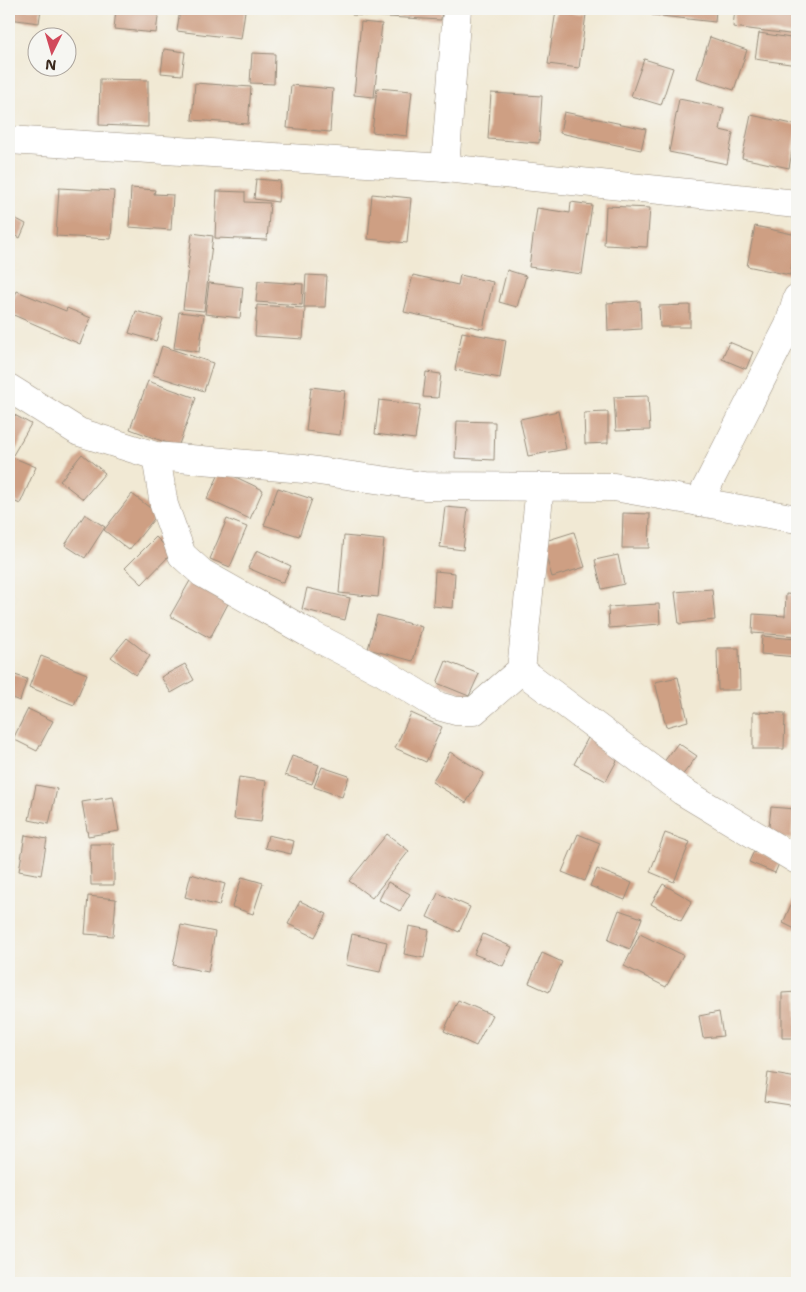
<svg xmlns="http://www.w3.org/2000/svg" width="806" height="1292" viewBox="0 0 806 1292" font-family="'Shantell Sans',sans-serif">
	<rect width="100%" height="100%" fill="#f6f6f2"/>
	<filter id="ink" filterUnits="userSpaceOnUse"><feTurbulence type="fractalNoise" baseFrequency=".02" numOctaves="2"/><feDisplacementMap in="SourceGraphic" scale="10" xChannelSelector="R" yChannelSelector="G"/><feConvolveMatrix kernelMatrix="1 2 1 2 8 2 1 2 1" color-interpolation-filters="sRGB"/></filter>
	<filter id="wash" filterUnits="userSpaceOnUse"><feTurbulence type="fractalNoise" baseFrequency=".0096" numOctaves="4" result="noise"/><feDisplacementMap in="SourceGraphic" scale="20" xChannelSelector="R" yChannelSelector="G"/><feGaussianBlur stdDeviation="1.12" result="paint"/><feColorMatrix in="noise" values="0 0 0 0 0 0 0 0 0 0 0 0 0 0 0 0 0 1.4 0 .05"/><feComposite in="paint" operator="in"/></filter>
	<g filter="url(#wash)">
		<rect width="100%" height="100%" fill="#f1e9d4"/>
		<g id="blocks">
			<g fill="#ce9f83">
				<polygon points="9,9 41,9 39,23 9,19"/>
				<polygon points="116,9 159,9 156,33 114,29"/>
				<polygon points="180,9 229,9 245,11 241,39 177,31"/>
				<polygon points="353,9 442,9 441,20 352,15"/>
				<polygon points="653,9 716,9 715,22 652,15"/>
				<polygon points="735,9 797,9 797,35 733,27"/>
				<polygon points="556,10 586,14 579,68 548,64"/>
				<polygon points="361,22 382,24 374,97 354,95"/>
				<polygon points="759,33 797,39 797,65 755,59"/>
				<polygon points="710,37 747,50 734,90 697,78"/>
				<polygon points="164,49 185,52 182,75 161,73"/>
				<polygon points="252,53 275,54 274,84 250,83"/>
				<polygon points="644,59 673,68 661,105 631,96"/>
				<polygon points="100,79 148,80 148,127 99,125"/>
				<polygon points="195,83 251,87 248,124 192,120"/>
				<polygon points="291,85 333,89 330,132 287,128"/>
				<polygon points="377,88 412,91 407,136 372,132"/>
				<polygon points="491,93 542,96 539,143 488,139"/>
				<polygon points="679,99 724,108 720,130 733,133 727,164 669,152"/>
				<polygon points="564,112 646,129 641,150 560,133"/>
				<polygon points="751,115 797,125 789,168 742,158"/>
				<polygon points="256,179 280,181 278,202 254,199"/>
				<polygon points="59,188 114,191 111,239 56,236"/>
				<polygon points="131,188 155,190 154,194 173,195 171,230 129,227"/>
				<polygon points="217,191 245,192 245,202 270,203 267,240 215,238"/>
				<polygon points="372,194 411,198 407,243 368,239"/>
				<polygon points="571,202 592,205 582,274 529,267 537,208 570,213"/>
				<polygon points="606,206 650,208 647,247 604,245"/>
				<polygon points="9,215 26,224 20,238 9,232"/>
				<polygon points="755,226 797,235 790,275 747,266"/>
				<polygon points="192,233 213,236 204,311 183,309"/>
				<polygon points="507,270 526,276 517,307 499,302"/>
				<polygon points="306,275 327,276 325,307 304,307"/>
				<polygon points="413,275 458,285 460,275 493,282 483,329 404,312"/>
				<polygon points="258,281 303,284 302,305 256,302"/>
				<polygon points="209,283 243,287 240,318 205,314"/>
				<polygon points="17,291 66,311 67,308 91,318 80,344 9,313 9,308"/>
				<polygon points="640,301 641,329 608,331 607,303"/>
				<polygon points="257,305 305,308 303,339 255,336"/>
				<polygon points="690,305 690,327 660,327 659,306"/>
				<polygon points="136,311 163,319 156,341 129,333"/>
				<polygon points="179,312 204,315 199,352 174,348"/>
				<polygon points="462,332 506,340 500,378 455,370"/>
				<polygon points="729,342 753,352 746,369 722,359"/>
				<polygon points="162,346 213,363 204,391 153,375"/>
				<polygon points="426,372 441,374 438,398 423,397"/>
				<polygon points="148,381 196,398 178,447 130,429"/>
				<polygon points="311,387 345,391 340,435 306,431"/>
				<polygon points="648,396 650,430 616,431 614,397"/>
				<polygon points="379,400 420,405 415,439 375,434"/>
				<polygon points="558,411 566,449 528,456 520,419"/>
				<polygon points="9,412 31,424 13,455 9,453"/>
				<polygon points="608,412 608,443 585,444 584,413"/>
				<polygon points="457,421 495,422 494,460 455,458"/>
				<polygon points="82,454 105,473 83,499 60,481"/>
				<polygon points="12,457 36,467 20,504 9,499 9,465"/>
				<polygon points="221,470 263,490 250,519 207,499"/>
				<polygon points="278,488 312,499 299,536 264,525"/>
				<polygon points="132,494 158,514 129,550 104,530"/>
				<polygon points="445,507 468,509 463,550 440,547"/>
				<polygon points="623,513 650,514 649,548 622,548"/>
				<polygon points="85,514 105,527 85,558 65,545"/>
				<polygon points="227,519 247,527 230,567 210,559"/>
				<polygon points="574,532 585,567 552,577 542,542"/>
				<polygon points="344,536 384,540 378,597 339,593"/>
				<polygon points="156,537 172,553 142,584 125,568"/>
				<polygon points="257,550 291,566 283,583 248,568"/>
				<polygon points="618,555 624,584 602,589 595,560"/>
				<polygon points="435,571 455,573 453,608 433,606"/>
				<polygon points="191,579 230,600 210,638 170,616"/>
				<polygon points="307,588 350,598 345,620 302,609"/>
				<polygon points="712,589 715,620 679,624 675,592"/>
				<polygon points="786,594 797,595 797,636 752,633 753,614 785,616"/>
				<polygon points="659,604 660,624 609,628 608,607"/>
				<polygon points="377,615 422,627 413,661 368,649"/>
				<polygon points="762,636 797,639 797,657 761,654"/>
				<polygon points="127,638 150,656 136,675 111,657"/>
				<polygon points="717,648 739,648 740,690 718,690"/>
				<polygon points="41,656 87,674 74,705 29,687"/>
				<polygon points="446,661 479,674 469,696 437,683"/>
				<polygon points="185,664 194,680 171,693 161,677"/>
				<polygon points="9,673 27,679 20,701 9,697"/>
				<polygon points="678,677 688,721 666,727 655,682"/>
				<polygon points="28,709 53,721 37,751 13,739"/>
				<polygon points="753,712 785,713 784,749 753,749"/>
				<polygon points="411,713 442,727 426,762 395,748"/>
				<polygon points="589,736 621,753 606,781 574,764"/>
				<polygon points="678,743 697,756 675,785 657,771"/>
				<polygon points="450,752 484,773 466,803 432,782"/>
				<polygon points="292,756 319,765 312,784 285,775"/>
				<polygon points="322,767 349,776 342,797 314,787"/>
				<polygon points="239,777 266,781 261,822 234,819"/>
				<polygon points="36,785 57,789 49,824 29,820"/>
				<polygon points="113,797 119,831 88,836 82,802"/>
				<polygon points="771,807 794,809 791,839 768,837"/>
				<polygon points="665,833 690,842 674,882 650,872"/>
				<polygon points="387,834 409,851 372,898 349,881"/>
				<polygon points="578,834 600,843 585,881 562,872"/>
				<polygon points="25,835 47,839 41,875 19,871"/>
				<polygon points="268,835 294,841 291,854 265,848"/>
				<polygon points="90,844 114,844 114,885 91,885"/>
				<polygon points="754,851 780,861 775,873 749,862"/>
				<polygon points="597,869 632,883 625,900 590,886"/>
				<polygon points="191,874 225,884 219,906 185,897"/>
				<polygon points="242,877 263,883 253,914 232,907"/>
				<polygon points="388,882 410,894 400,911 379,900"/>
				<polygon points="663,884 692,901 681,921 651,904"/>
				<polygon points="797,891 797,930 783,923"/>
				<polygon points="438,893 470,907 459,932 427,917"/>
				<polygon points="88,896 116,899 113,936 85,934"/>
				<polygon points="300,901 327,914 315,937 288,924"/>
				<polygon points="619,910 642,918 630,949 608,940"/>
				<polygon points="181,925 215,932 208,972 173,965"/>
				<polygon points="409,926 429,930 424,958 404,954"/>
				<polygon points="352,934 387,942 380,972 346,965"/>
				<polygon points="483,934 512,947 503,966 474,954"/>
				<polygon points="640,934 683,955 666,987 624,966"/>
				<polygon points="542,953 562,962 549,992 529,983"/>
				<polygon points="797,992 797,1038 782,1038 782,993"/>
				<polygon points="458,1000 492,1015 476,1046 444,1031"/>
				<polygon points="719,1012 723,1036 703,1038 699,1016"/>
				<polygon points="768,1073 797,1078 797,1106 764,1101"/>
			</g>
		</g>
	</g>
	<g filter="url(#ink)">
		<use href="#blocks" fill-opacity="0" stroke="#968a79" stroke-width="1"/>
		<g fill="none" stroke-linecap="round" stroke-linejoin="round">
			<g stroke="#968a79" stroke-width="29">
				<g id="minor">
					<polyline points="9,140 445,168 797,204"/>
					<polyline points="445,168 457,9"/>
					<polyline points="9,388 79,432 156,456 304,469 424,486 614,487 797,519"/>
					<polyline points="156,456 164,505 182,555 202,573 310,634 383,672 438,706 456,711 474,711 521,670 540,487"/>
					<polyline points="699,502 789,325 797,298"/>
					<polyline points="521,670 682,791 797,860"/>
				</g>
			</g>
			<use href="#minor" stroke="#fff" stroke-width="28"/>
		</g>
	</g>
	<rect width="806" height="1292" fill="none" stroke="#f6f6f2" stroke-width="30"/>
	<g transform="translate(52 52) rotate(185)"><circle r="24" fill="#f6f6f2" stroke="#aba49d"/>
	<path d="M0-4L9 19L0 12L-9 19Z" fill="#d1495b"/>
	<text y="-8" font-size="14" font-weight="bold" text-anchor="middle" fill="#3b2a1e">N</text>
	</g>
</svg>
